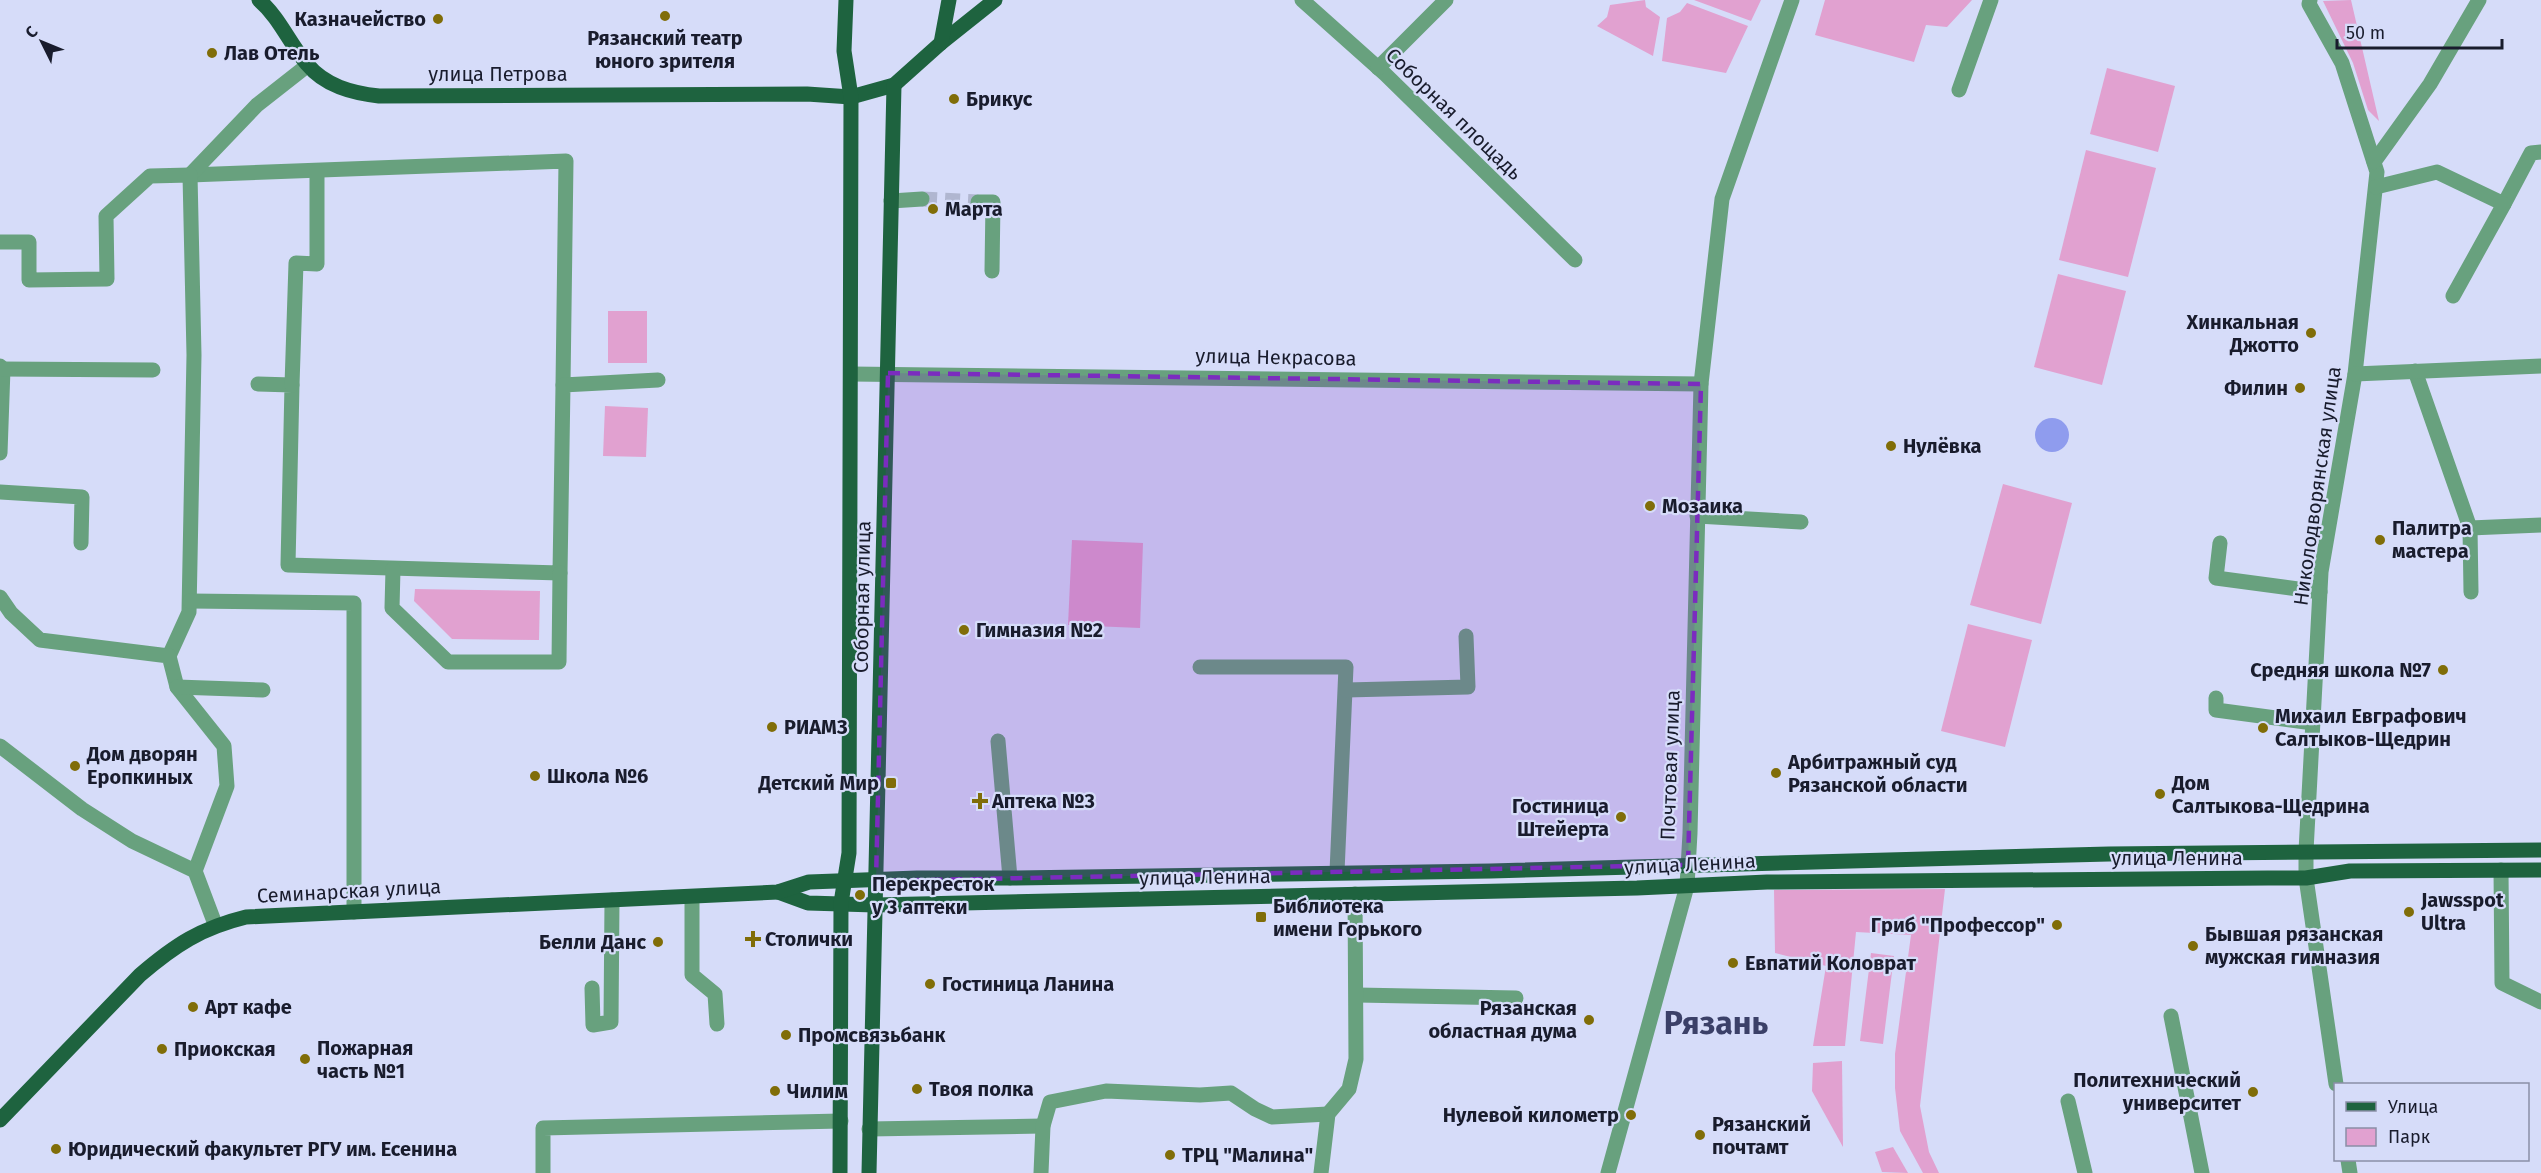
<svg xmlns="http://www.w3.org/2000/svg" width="2541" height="1173" viewBox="0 0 2541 1173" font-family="'Fira Sans',sans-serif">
	<rect width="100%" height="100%" fill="#d6dcf9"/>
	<g fill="#e1a1d0">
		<polygon points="1645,0 1646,7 1660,17 1653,56 1597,26 1607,17 1610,5"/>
		<polygon points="1694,0 1761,0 1751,21"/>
		<polygon points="1825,0 1972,0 1947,27 1926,25 1914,62 1815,35"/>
		<polygon points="2351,0 2379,121 2368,110 2353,63 2323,1"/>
		<polygon points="1687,3 1748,26 1726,73 1662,61 1667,18 1680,12"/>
		<polygon points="2107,68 2175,86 2158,152 2090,134"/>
		<polygon points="2086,150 2156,168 2128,277 2059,260"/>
		<polygon points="2058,274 2126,291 2102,385 2034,367"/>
		<rect x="608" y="311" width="39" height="52"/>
		<polygon points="605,406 648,408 646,457 603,456"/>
		<polygon points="2003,484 2072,503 2041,624 1970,605"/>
		<polygon points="1072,540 1143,543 1140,628 1068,625"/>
		<polygon points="415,589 540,591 539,640 452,639 414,601"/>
		<polygon points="1968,624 2032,640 2005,747 1941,731"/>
		<polygon points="1945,889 1920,1106 1929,1152 1939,1173 1923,1173 1900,1131 1895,1088 1895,1054 1911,935 1856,932 1845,1046 1813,1046 1826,966 1775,953 1774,890"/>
		<polygon points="1871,953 1894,956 1883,1044 1860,1041"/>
		<polygon points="1842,1061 1843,1147 1812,1091 1813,1063"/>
		<polygon points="1893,1147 1908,1173 1882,1172 1875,1152"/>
	</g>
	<circle fill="#8f9cee" cx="2052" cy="435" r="17"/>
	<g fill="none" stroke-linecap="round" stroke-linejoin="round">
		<polyline stroke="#b0b6d0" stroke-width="15" stroke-dasharray="15 8" stroke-linecap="butt" points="922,199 978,202"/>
		<g stroke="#68a17e" stroke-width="15">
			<polyline points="1302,0 1385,74 1575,260"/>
			<polyline points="2310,0 2309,4 2342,63 2377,172 2355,374 2321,572 2306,851 2306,878 2336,1084"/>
			<polyline points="1378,68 1446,0"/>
			<polyline points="1959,90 1991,0"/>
			<polyline points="2374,162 2430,84 2479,0"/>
			<polyline points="190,175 566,161 563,385"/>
			<polyline points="190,175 257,105 308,65"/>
			<polyline points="2376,187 2437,172 2504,204 2531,153 2541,152"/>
			<polyline points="891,201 922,199"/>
			<polyline points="978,202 993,202 992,271"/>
			<polyline points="0,242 29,242 29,280 107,279 106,216 150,176 190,175 194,355 189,612 169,656"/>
			<polyline points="2453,296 2504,204"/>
			<polyline points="0,366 3,369 0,453"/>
			<polyline points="0,369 153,370"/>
			<polyline points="2415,371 2470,528 2471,592"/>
			<polyline points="851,374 1701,384"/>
			<polyline points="2355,374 2541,366"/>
			<polyline points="258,384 292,385 288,565 560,573 563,385 658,380"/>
			<polyline points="292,385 296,263 317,264 317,171"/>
			<polyline points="0,492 82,497 81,543"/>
			<polyline points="1697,516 1801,522"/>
			<polyline points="2470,528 2541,525"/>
			<polyline points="2220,543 2216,578 2320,592"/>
			<polyline points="393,569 392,608 448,662 559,662 560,573"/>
			<polyline points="0,597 11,613 40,640 169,656 177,687 224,746 227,786 195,871"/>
			<polyline points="190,601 354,603 354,912"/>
			<polyline points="1200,667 1346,667 1337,872"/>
			<polyline points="177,687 263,690"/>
			<polyline points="1346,690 1468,687 1466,636"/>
			<polyline points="2216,698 2216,710 2313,723"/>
			<polyline points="998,741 1010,878"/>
			<polyline points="0,746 82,809 132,841 195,871 215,924"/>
			<polyline points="2501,870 2502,983 2541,1002"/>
			<polyline points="692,897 692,975 715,994 717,1024"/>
			<polyline points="592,988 593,1025 611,1022 612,900"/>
			<polyline points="1357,995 1516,998"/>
			<polyline points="2171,1016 2202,1173"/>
			<polyline points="2068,1101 2085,1173"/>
			<polyline points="869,1129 1043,1126"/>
			<polyline points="2348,1160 2350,1173"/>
			<polyline points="543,1173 543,1128 841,1121"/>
			<polyline points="1041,1173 1043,1126 1050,1102 1106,1091 1200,1095 1231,1093 1255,1109 1272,1117 1328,1114"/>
			<polyline points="1321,1173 1328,1114 1349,1089 1356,1059 1355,894"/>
			<polyline points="1608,1173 1687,886 1690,833 1701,384 1722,199 1792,0"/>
		</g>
		<g stroke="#1e633f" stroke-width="15">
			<path d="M259,0C280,18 289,43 307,64C325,86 352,93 379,96L807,94L851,97L894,85L941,43L995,0"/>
			<polyline points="941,43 949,0"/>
			<polyline points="778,892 808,903 875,905 1637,888 1767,882 2268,878 2306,878 2350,871 2541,870"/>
			<path d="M0,1120L140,975C175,945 201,928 246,917L778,892L809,882L917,878H1010L1491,871L2109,854L2541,850"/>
			<polyline points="840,1173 841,903 849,853 851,97 844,51 846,0"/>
			<polyline points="869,1173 894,85"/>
		</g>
	</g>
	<path fill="#7b2cbf" fill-opacity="0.2" stroke="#7b2cbf" stroke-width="4.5" stroke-dasharray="12 8" stroke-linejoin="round" d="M888,373L1701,384L1688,865L876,881Z"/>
	<g fill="#806d08" stroke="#d6dcf9" stroke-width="2">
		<circle cx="665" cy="16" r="6"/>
		<circle cx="438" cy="19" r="6"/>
		<circle cx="212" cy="53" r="6"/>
		<circle cx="954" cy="99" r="6"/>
		<circle cx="933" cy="209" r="6"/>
		<circle cx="2311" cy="333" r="6"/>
		<circle cx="2300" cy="388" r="6"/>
		<circle cx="1891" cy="446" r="6"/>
		<circle cx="1650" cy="506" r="6"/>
		<circle cx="2380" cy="540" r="6"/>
		<circle cx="964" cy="630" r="6"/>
		<circle cx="2443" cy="670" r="6"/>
		<circle cx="772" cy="727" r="6"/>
		<circle cx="2263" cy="728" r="6"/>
		<circle cx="75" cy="766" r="6"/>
		<circle cx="1776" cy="773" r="6"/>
		<circle cx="535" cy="776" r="6"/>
		<rect x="885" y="777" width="12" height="12" rx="3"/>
		<circle cx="2160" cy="794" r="6"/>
		<path d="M977 792h6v6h6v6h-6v6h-6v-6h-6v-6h6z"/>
		<circle cx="1621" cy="817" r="6"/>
		<circle cx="860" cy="895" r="6"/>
		<circle cx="2409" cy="912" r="6"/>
		<rect x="1255" y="911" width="12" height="12" rx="3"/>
		<circle cx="2057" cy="925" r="6"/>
		<path d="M750 930h6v6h6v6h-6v6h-6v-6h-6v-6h6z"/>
		<circle cx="658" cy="942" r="6"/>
		<circle cx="2193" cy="946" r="6"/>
		<circle cx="1733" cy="963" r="6"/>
		<circle cx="930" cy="984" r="6"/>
		<circle cx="193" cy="1007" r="6"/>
		<circle cx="1589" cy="1020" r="6"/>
		<circle cx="786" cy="1035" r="6"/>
		<circle cx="162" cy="1049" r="6"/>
		<circle cx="305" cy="1059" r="6"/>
		<circle cx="917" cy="1089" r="6"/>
		<circle cx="775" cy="1091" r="6"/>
		<circle cx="2253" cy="1092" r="6"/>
		<circle cx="1631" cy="1115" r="6"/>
		<circle cx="1700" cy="1135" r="6"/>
		<circle cx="56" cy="1149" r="6"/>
		<circle cx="1170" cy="1155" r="6"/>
	</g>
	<g text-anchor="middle" stroke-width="4.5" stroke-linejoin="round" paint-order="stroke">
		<g font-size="20" font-weight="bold" fill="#191c2d" stroke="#d6dcf9" text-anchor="start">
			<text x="426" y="26" text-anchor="end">Казначейство</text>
			<text x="665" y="45" text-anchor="middle">Рязанский театр<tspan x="665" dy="23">юного зрителя</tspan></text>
			<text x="224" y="60">Лав Отель</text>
			<text x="966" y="106">Брикус</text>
			<text x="945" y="216">Марта</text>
			<text x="2299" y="329" text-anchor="end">Хинкальная<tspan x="2299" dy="23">Джотто</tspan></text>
			<text x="2288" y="395" text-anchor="end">Филин</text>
			<text x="1903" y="453">Нулёвка</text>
			<text x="1662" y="513">Мозаика</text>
			<text x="2392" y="535">Палитра<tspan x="2392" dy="23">мастера</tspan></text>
			<text x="976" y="637">Гимназия №2</text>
			<text x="2431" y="677" text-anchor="end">Средняя школа №7</text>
			<text x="2275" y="723">Михаил Евграфович<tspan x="2275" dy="23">Салтыков-Щедрин</tspan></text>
			<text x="784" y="734">РИАМЗ</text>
			<text x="87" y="761">Дом дворян<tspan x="87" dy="23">Еропкиных</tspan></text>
			<text x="1788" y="769">Арбитражный суд<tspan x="1788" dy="23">Рязанской области</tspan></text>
			<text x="547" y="783">Школа №6</text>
			<text x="879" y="790" text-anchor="end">Детский Мир</text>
			<text x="2172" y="790">Дом<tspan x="2172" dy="23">Салтыкова-Щедрина</tspan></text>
			<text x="992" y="808">Аптека №3</text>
			<text x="1609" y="813" text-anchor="end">Гостиница<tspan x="1609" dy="23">Штейерта</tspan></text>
			<text x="872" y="891">Перекресток<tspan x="872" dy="23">у 3 аптеки</tspan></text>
			<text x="2421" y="907">Jawsspot<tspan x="2421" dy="23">Ultra</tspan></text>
			<text x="1273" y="913">Библиотека<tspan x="1273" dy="23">имени Горького</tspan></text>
			<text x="2045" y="932" text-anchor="end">Гриб "Профессор"</text>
			<text x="2205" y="941">Бывшая рязанская<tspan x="2205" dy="23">мужская гимназия</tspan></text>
			<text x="765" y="946">Столички</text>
			<text x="646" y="949" text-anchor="end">Белли Данс</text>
			<text x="1745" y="970">Евпатий Коловрат</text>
			<text x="942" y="991">Гостиница Ланина</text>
			<text x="205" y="1014">Арт кафе</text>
			<text x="1577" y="1015" text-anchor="end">Рязанская<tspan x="1577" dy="23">областная дума</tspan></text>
			<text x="798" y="1042">Промсвязьбанк</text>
			<text x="317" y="1055">Пожарная<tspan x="317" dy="23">часть №1</tspan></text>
			<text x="174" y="1056">Приокская</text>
			<text x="2241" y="1087" text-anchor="end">Политехнический<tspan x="2241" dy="23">университет</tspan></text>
			<text x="929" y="1096">Твоя полка</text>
			<text x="787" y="1098">Чилим</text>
			<text x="1619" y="1122" text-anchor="end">Нулевой километр</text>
			<text x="1712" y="1131">Рязанский<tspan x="1712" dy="23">почтамт</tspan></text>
			<text x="68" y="1156">Юридический факультет РГУ им. Есенина</text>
			<text x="1182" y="1162">ТРЦ "Малина"</text>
		</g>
		<g font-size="20" fill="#191c2d" stroke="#d6dcf9">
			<text x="498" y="81">улица Петрова</text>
			<text transform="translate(1454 114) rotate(44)" y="7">Соборная площадь</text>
			<text transform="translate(1276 357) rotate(1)" y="7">улица Некрасова</text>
			<text transform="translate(2317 486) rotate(-82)" y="7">Николодворянская улица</text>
			<text transform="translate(862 597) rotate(-89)" y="7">Соборная улица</text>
			<text transform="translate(1670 765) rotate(-88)" y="7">Почтовая улица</text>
			<text x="2177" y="865">улица Ленина</text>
			<text transform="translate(1690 864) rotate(-3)" y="7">улица Ленина</text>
			<text transform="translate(1205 877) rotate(-1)" y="7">улица Ленина</text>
			<text transform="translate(349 891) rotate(-3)" y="7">Семинарская улица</text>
		</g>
		<g font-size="32" font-weight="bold" fill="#3b4068" stroke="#d6dcf9">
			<text x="1716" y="1034">Рязань</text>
		</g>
	</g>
	<rect x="2334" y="1083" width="195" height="78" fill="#d6dcf9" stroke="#8a8fa7" stroke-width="1.5"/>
	<rect x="2346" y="1102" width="30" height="9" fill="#1e633f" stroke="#8a8fa7" stroke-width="1.5"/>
	<text x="2388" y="1113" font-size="18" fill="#191c2d">Улица</text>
	<rect x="2346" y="1128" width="30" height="18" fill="#e1a1d0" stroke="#8a8fa7" stroke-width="1.5"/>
	<text x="2388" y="1143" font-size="18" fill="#191c2d">Парк</text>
	<g transform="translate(42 42) rotate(313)" stroke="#d6dcf9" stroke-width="4.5" paint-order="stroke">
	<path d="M0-4.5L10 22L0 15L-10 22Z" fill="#191c2d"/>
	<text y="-9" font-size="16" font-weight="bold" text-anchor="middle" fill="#191c2d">С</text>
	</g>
	<path d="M2337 39v9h165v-9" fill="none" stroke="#191c2d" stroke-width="3"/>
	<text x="2346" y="39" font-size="18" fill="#191c2d" stroke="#d6dcf9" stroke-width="4.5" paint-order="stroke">50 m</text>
</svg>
